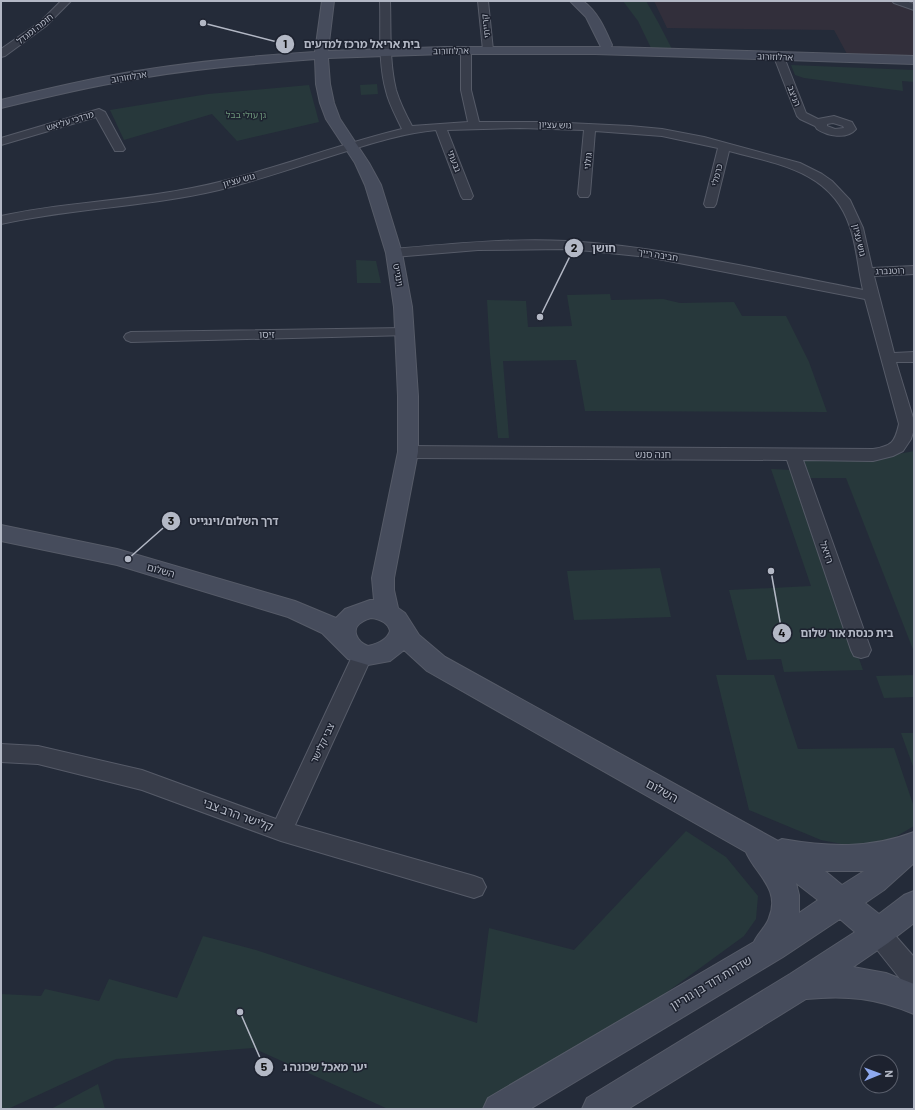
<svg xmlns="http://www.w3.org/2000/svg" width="915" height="1110" viewBox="0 0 915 1110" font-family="Barlow,'Noto Sans Hebrew',sans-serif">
	<rect width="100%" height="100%" fill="#242b39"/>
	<polygon fill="#322f3b" points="654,1 914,1 914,57 847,54 834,30 667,28"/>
	<g fill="#27383b">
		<polygon points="623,1 646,1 658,22 672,49 651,48 638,21"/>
		<polygon points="791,65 914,70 914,82 902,81 903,91 804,78 795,75"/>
		<polygon points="377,84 378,94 361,95 360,85"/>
		<polygon points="309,85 319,122 237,141 212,114 124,140 110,110 208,94"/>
		<polygon points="356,260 376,261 381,283 357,283"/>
		<polygon points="610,294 611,300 663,299 680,303 734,302 742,316 786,316 809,362 827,412 585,411 576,360 503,361 509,438 498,438 490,354 487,300 526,301 528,327 572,326 567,295"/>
		<polygon points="914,451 914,652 846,478 807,478 799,459 868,460"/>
		<polygon points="771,469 792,470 863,670 784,672 781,659 747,660 729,590 811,586"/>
		<polygon points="660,568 671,617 574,620 567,571"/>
		<polygon points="716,675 774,675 798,749 894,748 914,807 914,826 897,836 862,848 821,840 749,810"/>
		<polygon points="914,675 914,697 884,698 876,676"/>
		<polygon points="901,733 914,733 914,769"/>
		<polygon points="686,831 726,857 758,896 756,919 744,936 574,1060 499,1109 388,1109 253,1048 116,1059 8,1109 1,1109 1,994 41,996 45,989 99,1001 109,979 177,998 203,936 256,950 477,1023 489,928 574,950"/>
		<polygon points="98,1084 105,1109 51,1109"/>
	</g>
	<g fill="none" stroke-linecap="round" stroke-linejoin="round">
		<g stroke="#565b68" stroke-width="2">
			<g id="street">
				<polygon points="61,1 71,1 46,26 5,56 1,57 1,49 40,22"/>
				<path d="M380,1H390C391,30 389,61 396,90C400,103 406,115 412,126L468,122L461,90V51L462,49H470L471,51V90L479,122H547L630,126L662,129L704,137L800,163L822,174L832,181L850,200L863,228L872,268L914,266V274L874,276L894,353L914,352V362H896L914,421V429L911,439L903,451L893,456L873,461L803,460L871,650L868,656L861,658L854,656L851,650L787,460L408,458L402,456L400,452L402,448L408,446L873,449C892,446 895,442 899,424L865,299L648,257L590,251L565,249L478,250L394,257L389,256L387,253L389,250L394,249C450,244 510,238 567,241C666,247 765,271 863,290C858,269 857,247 850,227C832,171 778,164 729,151L716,204L714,207H706L704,204L718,148L662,136L595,131L590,194L588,197H580L578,194L584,130L520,128L447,130L473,196L471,199H463L461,196L436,130C405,133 376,142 347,151C305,164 263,179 219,190C147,207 73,208 1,224V216C64,202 129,201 192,188C264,174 331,146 402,129C396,116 389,104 386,91C378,62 381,31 380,1Z"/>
				<polygon points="478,1 488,1 493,50 488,53 483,50"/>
				<polygon points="892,1 906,1 914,4 914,10 894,3"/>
				<path d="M779,54L784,57L806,113L818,119L834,116L852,122L856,129C847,140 827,136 817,129L815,126L800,119L797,116L774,57ZM833,123L843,126L844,128L835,129L827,126V124Z"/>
				<polygon points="99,109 105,112 125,149 123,151 115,151 96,117 1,145 1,138"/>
				<polygon points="404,328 409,329 411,332 409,335 131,342 126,340 124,337 126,334 131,332"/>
				<polygon points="363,646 370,648 373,654 295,825 474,876 482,879 486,887 482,895 474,898 281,841 142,790 38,764 1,762 1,744 38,746 142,770 276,819 356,648"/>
				<polygon points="878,921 886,925 914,957 914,988 905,985 870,941 866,933 870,925"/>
			</g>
		</g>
		<g stroke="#565b68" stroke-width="2">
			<path id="secondary" d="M322,1H334L328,51L444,47H601L586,17L570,1H583C598,12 605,29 612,45L611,47L914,56V64L595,54H444L328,58L330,84L334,103L340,119L369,163L381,185L402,253L412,307L418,396V452L394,578V590L398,608L405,613L419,635L445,657L778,841L782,839C828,847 870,849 914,832V863L884,890L865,903L879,914L904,895L914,891V923L888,943L853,967L886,973L914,984V1014C876,998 847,995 806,999L628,1109H582L587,1098L790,974L855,932L840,919L783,957L530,1109H483L488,1098L754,942C758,933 766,927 769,918C781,889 756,875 746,852L427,671L404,650L390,661L368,665L348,659L322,633L288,617L117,565L1,541V525L117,549L295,601L336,618L345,609L370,600H374L372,578L398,452V396L394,307L386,253L365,185L355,163L326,119L320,103L316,84L315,59C252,64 188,69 125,81C83,88 42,98 1,108V100C42,90 84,80 125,73C188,62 252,56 315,52ZM371,618C379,619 388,622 390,631C387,640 377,644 368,646C357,642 350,629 362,622C364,620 368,619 371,618ZM825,871H864L842,885ZM796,883L818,900L799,913V895Z"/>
		</g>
		<use href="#street" fill="#383d4a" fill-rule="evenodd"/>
		<use href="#secondary" fill="#464c5c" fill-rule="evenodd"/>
	</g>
	<g text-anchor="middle" stroke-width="3" stroke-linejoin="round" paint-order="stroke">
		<g font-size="9" fill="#b3b8c5" stroke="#1d222f">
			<text transform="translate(486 26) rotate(-96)" y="3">קרייתי</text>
			<text transform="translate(35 29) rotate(-38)" y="3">חומה ומגדל</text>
			<text transform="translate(451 51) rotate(-1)" y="3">ארלוזורוב</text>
			<text transform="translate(775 57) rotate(2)" y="3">ארלוזורוב</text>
			<text transform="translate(129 77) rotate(-9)" y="3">ארלוזורוב</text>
			<text transform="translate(794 96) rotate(69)" y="3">הניצב</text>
			<text transform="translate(70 121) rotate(-17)" y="3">מרדכי עליאש</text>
			<text transform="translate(555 125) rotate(2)" y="3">גוש עציון</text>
			<text transform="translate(454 161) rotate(69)" y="3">גבעתי</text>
			<text transform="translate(588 161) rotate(-84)" y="3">גולני</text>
			<text transform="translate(717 175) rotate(-76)" y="3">כרמלי</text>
			<text transform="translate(239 180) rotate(-15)" y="3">גוש עציון</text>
			<text transform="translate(859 240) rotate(77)" y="3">גוש עציון</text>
			<text transform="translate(658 255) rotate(9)" y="3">חביבה רייך</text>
			<text transform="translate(890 271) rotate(-2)" y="3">רוטנברג</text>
			<text transform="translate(398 275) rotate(80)" y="3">וינגייט</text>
		</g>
		<g font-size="9" fill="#6c9579" stroke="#1d222f">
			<text x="246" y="118">גן עולי בבל</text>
		</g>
		<g font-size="10" fill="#b3b8c5" stroke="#1d222f">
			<text transform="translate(267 334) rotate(-1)" y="4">זיסו</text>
			<text x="653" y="458">חנה סנש</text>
			<text transform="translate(827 552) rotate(71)" y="4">רזיאל</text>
			<text transform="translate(161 570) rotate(16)" y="4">השלום</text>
			<text transform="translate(322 743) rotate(-65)" y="4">צבי קלישר</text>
		</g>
		<g font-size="12" fill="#b3b8c5" stroke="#1d222f">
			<text transform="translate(662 791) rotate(29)" y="4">השלום</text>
			<text transform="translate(238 815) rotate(20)" y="4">קלישר הרב צבי</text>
			<text transform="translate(711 983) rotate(-31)" y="4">שדרות דוד בן גוריון</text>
		</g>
	</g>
	<path fill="none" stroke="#b3b8c5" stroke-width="1.5" d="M203 23L285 44M540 317L574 248M128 559L171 521M771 571L782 633M240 1012L264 1067"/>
	<g fill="#b3b8c5" stroke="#1d222f" stroke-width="1.5">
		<circle cx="203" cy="23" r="4"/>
		<circle cx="540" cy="317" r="4"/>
		<circle cx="128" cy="559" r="4"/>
		<circle cx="771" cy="571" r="4"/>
		<circle cx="240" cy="1012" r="4"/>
		<circle cx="285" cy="44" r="10"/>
		<circle cx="574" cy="248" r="10"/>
		<circle cx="171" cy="521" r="10"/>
		<circle cx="782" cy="633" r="10"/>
		<circle cx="264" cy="1067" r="10"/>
	</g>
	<g font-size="12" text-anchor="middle" font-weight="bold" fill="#111">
		<text x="285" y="48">1</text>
		<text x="574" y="252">2</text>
		<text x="171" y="525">3</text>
		<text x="782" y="637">4</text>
		<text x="264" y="1071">5</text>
	</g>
	<g font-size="11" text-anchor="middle" font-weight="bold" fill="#b3b8c5" stroke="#1d222f" stroke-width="3" stroke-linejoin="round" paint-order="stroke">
		<text x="362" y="48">בית אריאל מרכז למדעים</text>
		<text x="604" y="252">חושן</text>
		<text x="234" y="525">דרך השלום/וינגייט</text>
		<text x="847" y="637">בית כנסת אור שלום</text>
		<text x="325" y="1071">יער מאכל שכונה ג</text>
	</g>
	<rect width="915" height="1110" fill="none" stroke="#b3b8c5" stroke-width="4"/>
	<g transform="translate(879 1074) rotate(89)"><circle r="19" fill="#1d222f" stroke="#595e6b"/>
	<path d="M0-3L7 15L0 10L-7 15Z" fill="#8ea9ef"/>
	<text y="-6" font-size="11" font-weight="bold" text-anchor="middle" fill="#b3b8c5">N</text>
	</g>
</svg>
